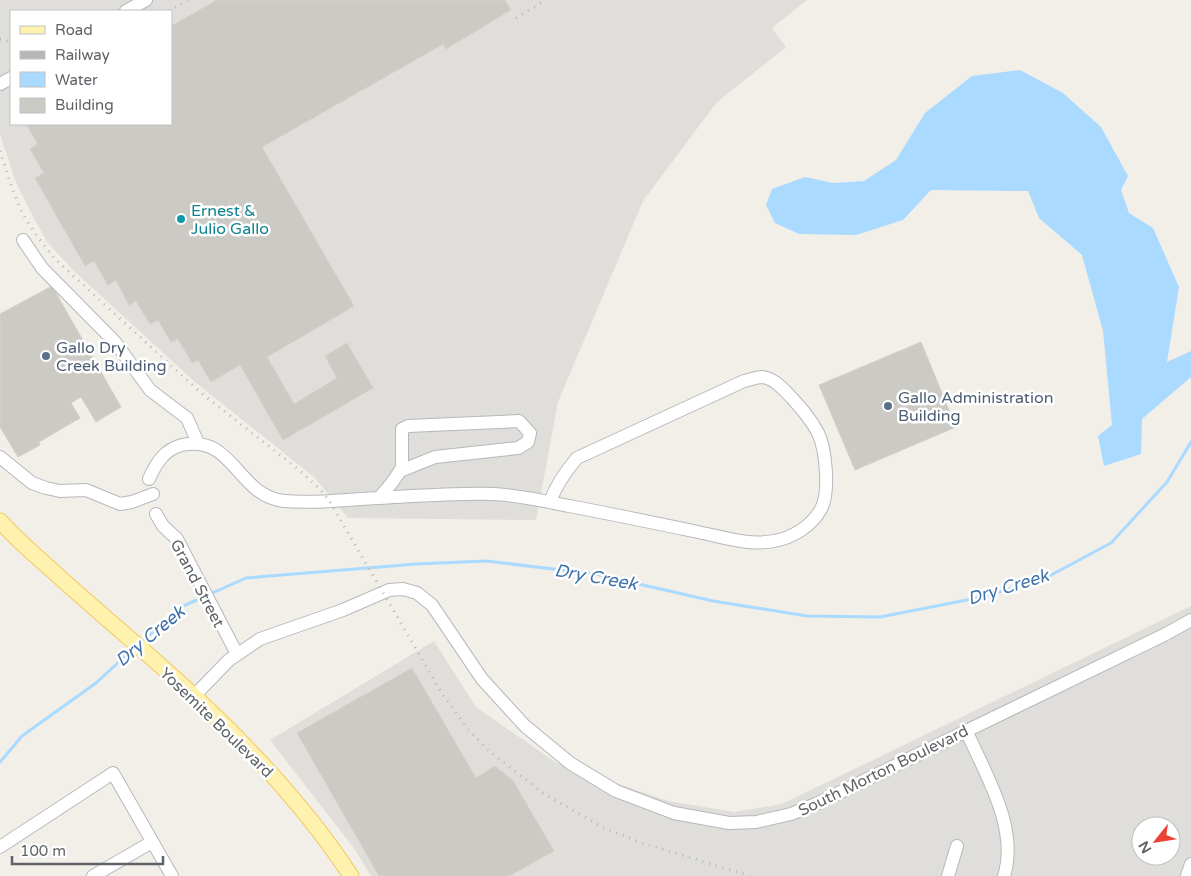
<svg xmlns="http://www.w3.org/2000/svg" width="1191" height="876" viewBox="0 0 1191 876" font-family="'Varela Round',sans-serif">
	<rect width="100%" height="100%" fill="#f1efe8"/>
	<g fill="#e0deda" fill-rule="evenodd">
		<path d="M0,0H807L772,28L786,47L717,102L643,201L558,402L536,520L348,518L314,477L195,382L75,272L47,242L29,209L15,180L0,134ZM11,11H171V124H11Z"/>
		<path d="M1191,606V876H371L356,851L270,740L434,641L476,707L555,762L668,801L735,812L782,804ZM1141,826H1171V856H1141Z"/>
	</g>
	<polygon fill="#aadaff" points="1020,70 1063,93 1101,127 1128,176 1121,190 1129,213 1153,228 1179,287 1167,362 1191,351 1191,377 1142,419 1141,454 1104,466 1098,436 1112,425 1103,331 1082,255 1039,218 1028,191 931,190 903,220 856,235 799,234 775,223 766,205 772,189 805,177 833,183 864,181 896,160 925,113 972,76"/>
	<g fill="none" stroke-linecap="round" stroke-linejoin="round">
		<g stroke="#aadaff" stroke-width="3">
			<polyline points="210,594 246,578 416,564 486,561 595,574 713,601 807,616 880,617 972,599 1040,581 1111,543 1167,482 1191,442"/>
			<polyline points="141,642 183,606 204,597"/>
			<polyline points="0,762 22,736 96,683 134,648"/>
		</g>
	</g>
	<g fill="#cccac5" stroke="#d6d1c6">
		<polygon points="217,0 505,0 511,10 446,49 443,44 262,147 354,306 267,357 294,404 337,378 325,356 347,343 373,388 283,440 240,365 211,382 198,360 192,363 178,339 171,342 158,320 150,324 136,301 129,305 116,280 108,285 94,261 85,266 35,178 44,173 30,149 38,144 26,124 171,124 171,26"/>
		<polygon points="52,286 121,407 96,422 81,397 71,403 80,418 39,442 40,445 18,457 0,427 0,314"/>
		<polygon points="921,342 956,427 855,470 819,385"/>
		<polygon points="412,668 476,778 495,766 513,781 554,851 509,876 379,876 297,733"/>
	</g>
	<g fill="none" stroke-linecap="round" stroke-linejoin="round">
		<g stroke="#b5b8bc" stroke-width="14">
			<g id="minor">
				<polyline points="126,11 146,0"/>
				<polyline points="0,84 11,78"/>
				<polyline points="23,240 42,268 115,342 150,390 187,418 198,443"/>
				<polyline points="0,457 32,483 46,488 60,491 86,490 120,504 132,502 153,494"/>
				<path d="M149,479C156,463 165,449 182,445C234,434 237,496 284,501C316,504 347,499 379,498C416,496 455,493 493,494C518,495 544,501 569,506C612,514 655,523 698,532C723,537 748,546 774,541C792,538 812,526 821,509C830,493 826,449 818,433C811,419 801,408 791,397C783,389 774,378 762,377C757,377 749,380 744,381L577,458C565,472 556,485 550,502"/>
				<path d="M379,498C389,487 396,479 402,467V429L408,426L519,421L530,433L528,442L518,448L435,457L400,471"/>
				<polyline points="156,514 163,526 177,539 237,654"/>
				<polyline points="194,696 229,660 260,639 343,610 389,590 403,589 417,593 432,605 482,679 525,726 570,763 616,791 674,813 729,823 756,822 791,814 816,804 1166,634 1191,620"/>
				<path d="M966,730C985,774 1019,827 1004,876"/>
				<polyline points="0,847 113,773 172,876"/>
				<polyline points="93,876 152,842"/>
				<polyline points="948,876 957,846"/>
				<polyline points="1187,876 1191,864"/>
			</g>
		</g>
		<g stroke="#f2c960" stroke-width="17">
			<path id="major" d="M0,521C17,540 36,556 55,573C101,615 149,654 194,696C252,750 308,810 351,876"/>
		</g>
		<use href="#minor" stroke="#fff" stroke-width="12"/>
		<use href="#major" stroke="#fff2af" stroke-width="15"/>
		<g stroke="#b6b7b8" stroke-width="3" stroke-dasharray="1 6" stroke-linecap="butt">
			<polyline points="169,11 188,0"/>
			<polyline points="516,18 546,0"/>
			<polyline points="0,39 11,42"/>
			<path d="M0,151C7,172 13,194 23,214C32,230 44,245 55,259L200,392L299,470L320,489L330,502L443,695L467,728L489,751L543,793L604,828L642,843L750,876"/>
		</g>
	</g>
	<circle fill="#0f9aa8" stroke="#fff" stroke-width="2" cx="181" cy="219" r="5"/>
	<g fill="#5c6f8a" stroke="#fff" stroke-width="2">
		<circle cx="46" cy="356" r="5"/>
		<circle cx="888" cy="406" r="5"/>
	</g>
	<g text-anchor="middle" stroke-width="5" stroke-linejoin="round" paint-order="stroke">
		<g font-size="16" fill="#0d838f" stroke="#fff" text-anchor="start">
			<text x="191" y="216">Ernest &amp;<tspan x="191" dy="18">Julio Gallo</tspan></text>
		</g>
		<g font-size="16" fill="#4e5e75" stroke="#fff" text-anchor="start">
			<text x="56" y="353">Gallo Dry<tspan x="56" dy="18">Creek Building</tspan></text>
			<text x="898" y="403">Gallo Administration<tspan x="898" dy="18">Building</tspan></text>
		</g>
		<g font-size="16" fill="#5f6368" stroke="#fff">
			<text transform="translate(198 583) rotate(62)" y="6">Grand Street</text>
			<text transform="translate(217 722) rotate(44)" y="6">Yosemite Boulevard</text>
			<text transform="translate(883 770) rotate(-26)" y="6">South Morton Boulevard</text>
		</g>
		<g font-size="18" font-style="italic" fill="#4174aa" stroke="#fff">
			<text transform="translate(596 577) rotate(10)" y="6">Dry Creek</text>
			<text transform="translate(1008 587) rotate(-17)" y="6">Dry Creek</text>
			<text transform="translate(150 636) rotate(-40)" y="6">Dry Creek</text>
		</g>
	</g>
	<rect x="10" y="10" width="162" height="115" fill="#ffffff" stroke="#bfc1c3"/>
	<rect x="20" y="26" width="25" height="8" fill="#fff2af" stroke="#bfc1c3"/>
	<text x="55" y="35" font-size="15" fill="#5f6368">Road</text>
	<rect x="20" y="51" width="25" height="8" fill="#b6b7b8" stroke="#bfc1c3"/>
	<text x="55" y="60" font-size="15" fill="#5f6368">Railway</text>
	<rect x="20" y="72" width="25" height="15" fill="#aadaff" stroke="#bfc1c3"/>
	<text x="55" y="85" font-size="15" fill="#5f6368">Water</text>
	<rect x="20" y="98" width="25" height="15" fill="#cccac5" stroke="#bfc1c3"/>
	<text x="55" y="110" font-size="15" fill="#5f6368">Building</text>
	<g transform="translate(1156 841) rotate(240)"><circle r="24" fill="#ffffff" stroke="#bfc1c3"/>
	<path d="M0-4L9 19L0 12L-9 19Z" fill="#ea4335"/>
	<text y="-8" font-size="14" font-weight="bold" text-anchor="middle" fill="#5f6368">N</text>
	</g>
	<path d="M12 856v8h151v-8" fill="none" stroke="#5f6368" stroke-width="2.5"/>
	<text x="20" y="856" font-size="15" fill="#5f6368" stroke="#ffffff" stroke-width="4" paint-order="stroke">100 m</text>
</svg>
